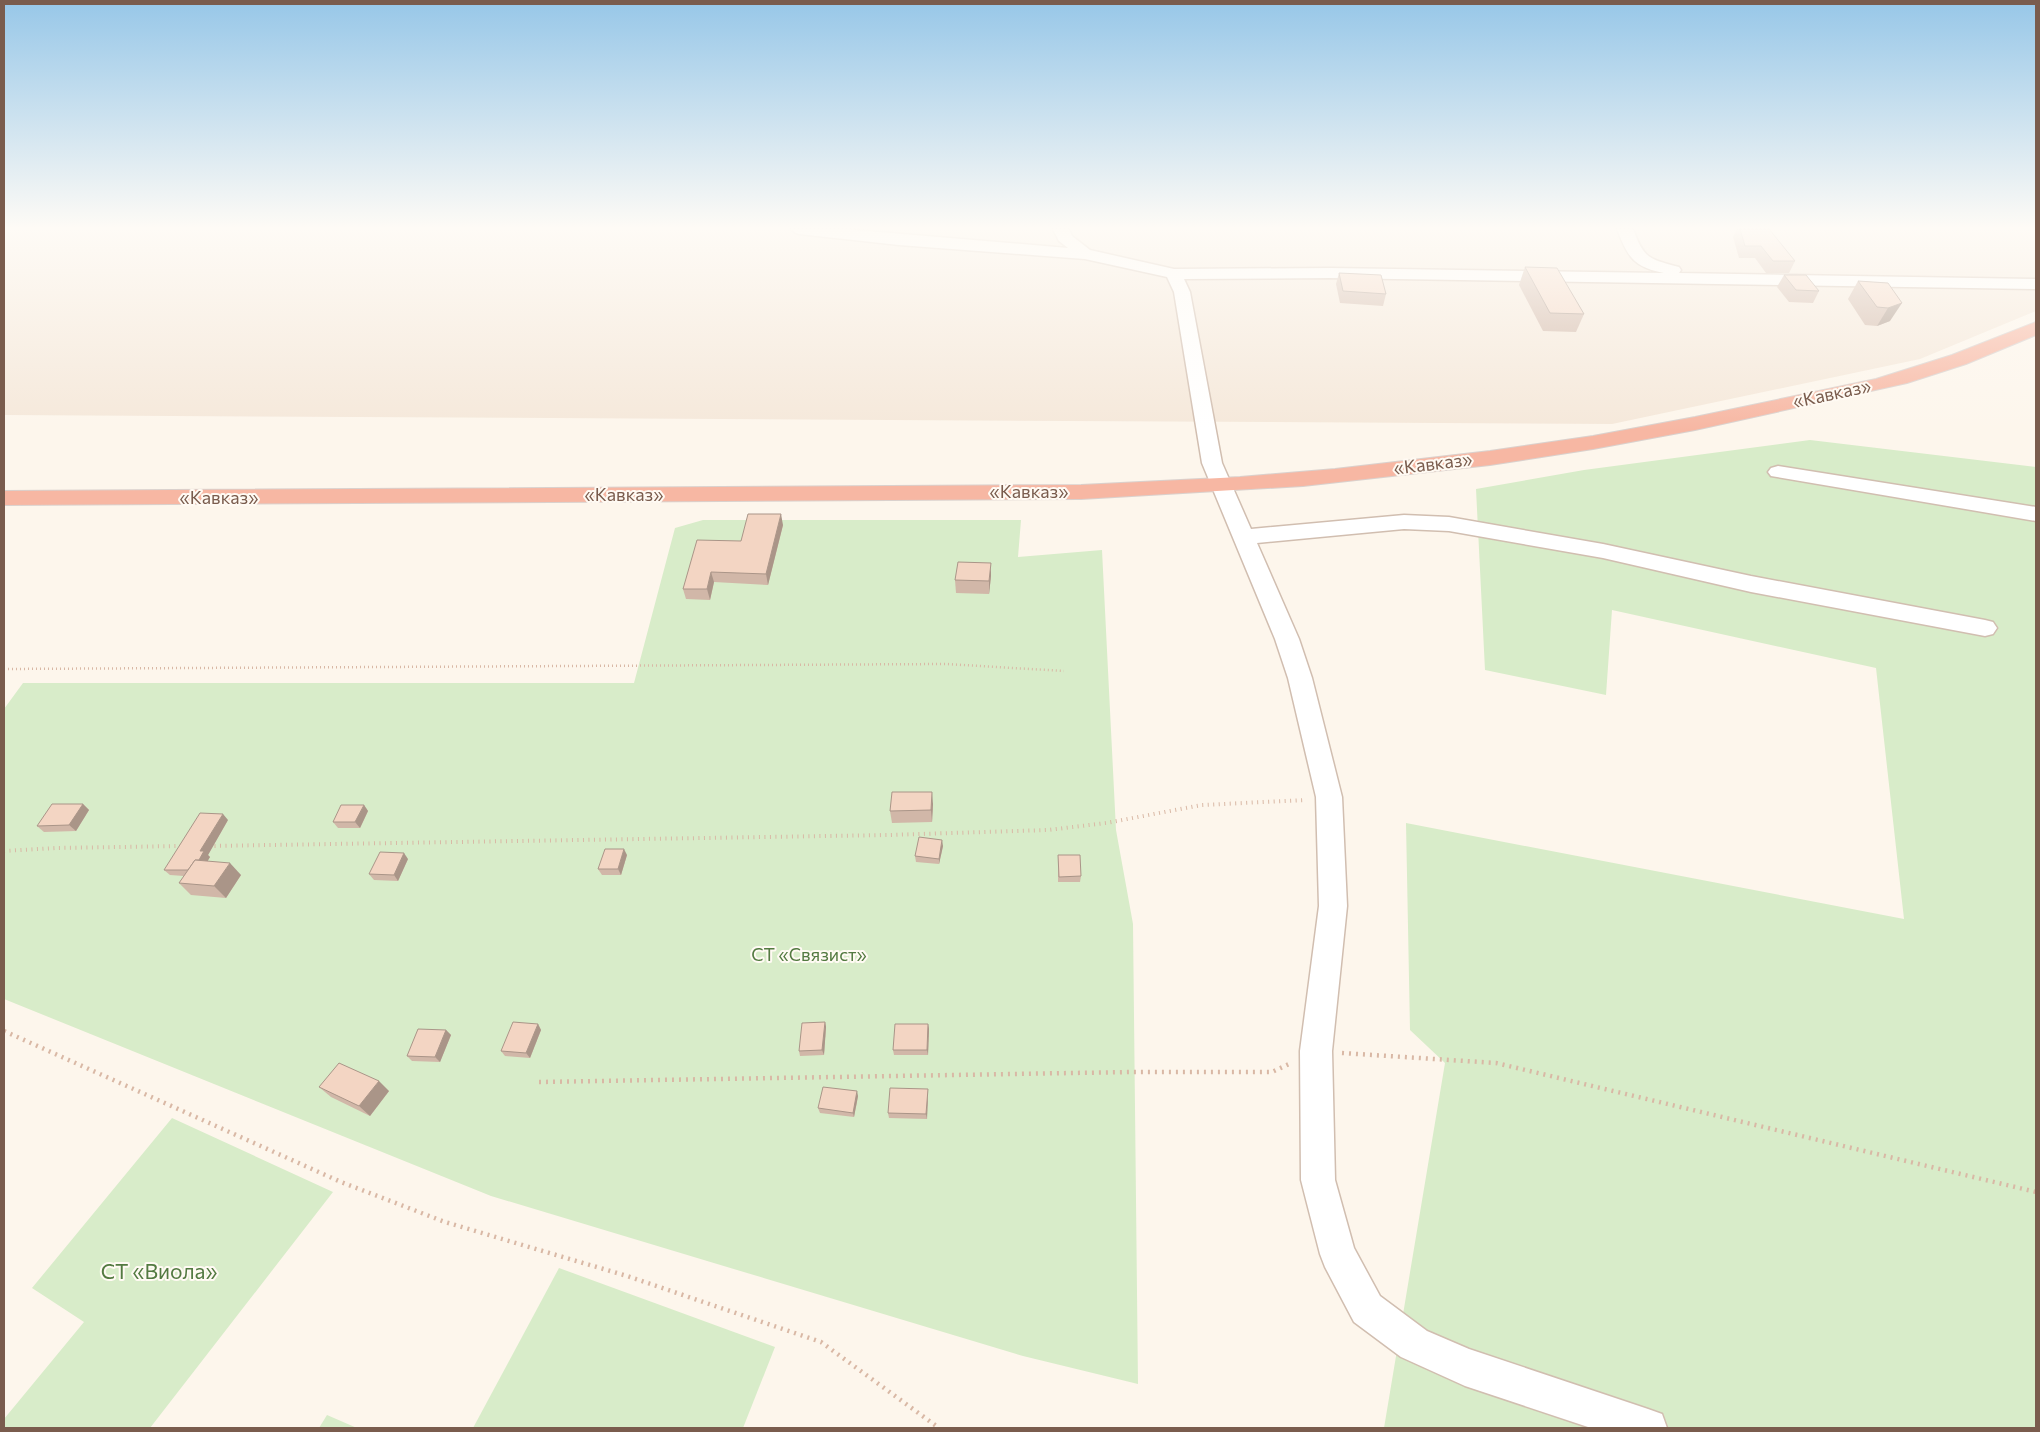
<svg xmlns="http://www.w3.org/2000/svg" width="2040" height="1432" viewBox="0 0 2040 1432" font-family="Commissioner,sans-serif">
	<rect width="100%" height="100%" fill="#fdf6ec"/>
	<polygon fill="#f5e8da" points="4,229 2036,229 2036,311 1920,359 1612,424 4,415"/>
	<g fill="#d8ecc9">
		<polygon points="1810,440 2036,467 2036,1428 1384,1428 1445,1063 1410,1030 1406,823 1904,919 1876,668 1612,610 1606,695 1485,670 1476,489 1584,470"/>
		<polygon points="703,520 1021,520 1018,557 1102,550 1116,830 1133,924 1138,1384 1023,1356 491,1196 4,999 4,709 23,683 634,683 675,528"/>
		<polygon points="172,1118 333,1192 150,1428 4,1428 4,1419 84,1322 32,1288"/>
		<polygon points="559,1268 775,1347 743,1428 473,1428"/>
		<polygon points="327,1415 357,1428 319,1428"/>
	</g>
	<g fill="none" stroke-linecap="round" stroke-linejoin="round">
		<g stroke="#d1beb0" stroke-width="3">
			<g id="minor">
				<path d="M791,229H843L1068,248L1059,241L1053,229H1069L1072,236L1090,250L1174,269L1330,268L1664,273C1634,267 1628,258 1617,229H1633C1644,259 1649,259 1679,267L1681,270L1679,273L2036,279V289L1330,278L1184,279L1190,292L1222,463L1251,529L1404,515L1449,517L1603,544L1751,576L1985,620L1993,622L1997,628L1993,634L1985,636L1751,592L1603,558L1449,531L1404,529L1257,543L1299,639L1312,678L1342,797L1347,906L1332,1051L1335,1180L1354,1248L1380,1296L1427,1331L1469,1349L1648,1409L1662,1414L1667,1428H1591L1465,1386L1401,1357L1354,1322L1325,1267L1320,1254L1301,1180L1300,1051L1319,906L1316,797L1288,678L1275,639L1202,463L1174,292L1167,277L1085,259L899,245L799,234L794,232Z"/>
				<polygon points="1778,466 2036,507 2036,521 1771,476 1768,472 1771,468"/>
			</g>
		</g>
		<g stroke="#dad1cd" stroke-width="2">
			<polygon id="highway" points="2036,322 2036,335 1966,364 1907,383 1695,430 1593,449 1490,465 1303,486 1081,499 4,505 4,491 1081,485 1240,477 1335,469 1490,451 1593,436 1695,417 1876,379 1952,355"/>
		</g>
		<polyline stroke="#d9b8a5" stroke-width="2.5" stroke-dasharray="1 3" stroke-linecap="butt" points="4,669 946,664 1064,671"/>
		<g stroke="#d9b8a5" stroke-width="4" stroke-dasharray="1 4.5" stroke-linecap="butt">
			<polyline points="209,846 888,835 1048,830 1106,823 1202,805 1306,800"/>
			<polyline points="4,851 56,848 181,846"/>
		</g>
		<g stroke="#d9b8a5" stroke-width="4.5" stroke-dasharray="2 5" stroke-linecap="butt">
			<polyline points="4,1031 341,1182 445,1222 627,1276 821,1342 939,1428"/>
			<polyline points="1342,1053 1496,1063 2036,1192"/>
			<polyline points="539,1082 1131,1072 1272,1072 1289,1064"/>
		</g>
		<use href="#minor" fill="#fff" fill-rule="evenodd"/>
		<use href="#highway" fill="#f7b7a3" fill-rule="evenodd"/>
	</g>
	<g fill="#d1b7a8">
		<polygon points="1737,229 1769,229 1795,261 1789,273 1766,273 1755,258 1739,258 1733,237"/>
		<polygon points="1525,267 1584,314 1576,332 1543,331 1519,285"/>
		<polygon points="1339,273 1386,294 1383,306 1340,303 1336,284"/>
		<polygon points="1784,275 1819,291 1813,303 1789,302 1777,287"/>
		<polygon points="1858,281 1888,283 1890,321 1877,326 1865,325 1848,299"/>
		<polygon points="783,525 768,585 714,582 710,600 686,599 683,589 741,541"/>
		<polygon points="991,576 989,594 956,593 955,580"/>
		<polygon points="83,804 89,810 76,831 44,832 37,826"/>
		<polygon points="933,804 932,822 892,823 890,811"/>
		<polygon points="364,805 368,811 360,828 338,828 333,822"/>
		<polygon points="228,820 208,855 210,857 207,861 241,875 226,898 191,895 179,883 184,876 170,875 164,870"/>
		<polygon points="943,846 939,864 916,862 915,856"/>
		<polygon points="627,855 621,875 602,875 598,869"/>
		<polygon points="1058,855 1081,876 1080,882 1058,882"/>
		<polygon points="408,859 398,881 374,880 369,874"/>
		<polygon points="825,1022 826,1027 824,1055 800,1056 799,1051"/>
		<polygon points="538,1024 541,1030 530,1058 505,1056 501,1051"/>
		<polygon points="928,1024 929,1029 928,1055 894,1055 893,1050"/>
		<polygon points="446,1030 451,1035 440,1062 412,1061 407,1056"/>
		<polygon points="319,1087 389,1091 370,1116 331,1097"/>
		<polygon points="928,1089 928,1093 927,1119 889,1118 888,1113"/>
		<polygon points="858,1096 854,1117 820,1113 818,1108"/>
	</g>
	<g fill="#aa9588">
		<polygon points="1902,303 1890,321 1877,326 1888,308"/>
		<polygon points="781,514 783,525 768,585 766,574"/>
		<polygon points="991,563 991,576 989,594 989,581"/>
		<polygon points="711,572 714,582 710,600 707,589"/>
		<polygon points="932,792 933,804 932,822 931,810"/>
		<polygon points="83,804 89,810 76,831 69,825"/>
		<polygon points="364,805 368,811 360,828 355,822"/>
		<polygon points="223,814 228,820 208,855 210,857 199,876 193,870 200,851"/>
		<polygon points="942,840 943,846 939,864 939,859"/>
		<polygon points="624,849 627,855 621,875 618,869"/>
		<polygon points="404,853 408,859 398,881 394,875"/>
		<polygon points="230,863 241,875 226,898 214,886"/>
		<polygon points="825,1022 826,1027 824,1055 822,1050"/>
		<polygon points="538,1024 541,1030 530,1058 526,1053"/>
		<polygon points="928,1024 929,1029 928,1055 927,1050"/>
		<polygon points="446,1030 451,1035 440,1062 435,1057"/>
		<polygon points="379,1081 389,1091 370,1116 359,1106"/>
		<polygon points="928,1089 928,1093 927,1119 926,1114"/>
		<polygon points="857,1091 858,1096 854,1117 853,1113"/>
	</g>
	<g fill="#f3d5c3" stroke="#aa9588">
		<polygon points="1740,229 1769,229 1795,261 1773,261 1761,246 1745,246"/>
		<polygon points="1525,267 1557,268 1584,314 1550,313"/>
		<polygon points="1339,273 1381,275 1386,294 1343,291"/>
		<polygon points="1784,275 1806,275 1819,291 1796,290"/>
		<polygon points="1858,281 1888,283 1902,303 1888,308 1877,307"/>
		<polygon points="748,514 781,514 766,574 711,572 707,589 683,589 697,540 741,541"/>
		<polygon points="958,562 991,563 989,581 955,580"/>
		<polygon points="892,792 932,792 931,810 890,811"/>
		<polygon points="52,804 83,804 69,825 37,826"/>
		<polygon points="341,805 364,805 355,822 333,822"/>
		<polygon points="200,813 223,814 200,851 204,851 199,860 195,860 188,870 164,870"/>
		<polygon points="919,837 942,840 939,859 915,856"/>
		<polygon points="605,849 624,849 618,869 598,869"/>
		<polygon points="380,852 404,853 394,875 369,874"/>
		<polygon points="1058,855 1080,855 1081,876 1059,877"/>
		<polygon points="195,860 230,863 214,886 179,883"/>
		<polygon points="513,1022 538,1024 526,1053 501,1051"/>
		<polygon points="825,1022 822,1050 799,1051 802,1023"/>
		<polygon points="895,1024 928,1024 927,1050 893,1050"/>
		<polygon points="418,1029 446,1030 435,1057 407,1056"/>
		<polygon points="339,1063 379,1081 359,1106 319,1087"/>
		<polygon points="823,1087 857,1091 853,1113 818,1108"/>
		<polygon points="890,1088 928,1089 926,1114 888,1113"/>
	</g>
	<linearGradient id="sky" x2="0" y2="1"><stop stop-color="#97c7e8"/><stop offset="0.53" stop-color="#fefbf6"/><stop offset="1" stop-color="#fefbf6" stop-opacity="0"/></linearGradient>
	<rect width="2040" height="430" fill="url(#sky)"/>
	<g text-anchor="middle" stroke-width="4" stroke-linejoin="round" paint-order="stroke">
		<g font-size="18" fill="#7a5c4d" stroke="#fffaf3">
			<text transform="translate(1832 394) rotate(-12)" y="6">«Кавказ»</text>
			<text transform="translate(1433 464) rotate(-7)" y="6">«Кавказ»</text>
			<text x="1029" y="498">«Кавказ»</text>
			<text x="624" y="501">«Кавказ»</text>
			<text x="219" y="504">«Кавказ»</text>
		</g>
		<g font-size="18" fill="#537a41" stroke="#fffaf3">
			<text x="809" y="961">СТ «Связист»</text>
		</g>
		<g font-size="21" fill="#537a41" stroke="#fffaf3">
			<text x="159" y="1279">СТ «Виола»</text>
		</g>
	</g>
	<rect width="2040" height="1432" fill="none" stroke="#7a5c4d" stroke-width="10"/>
</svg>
